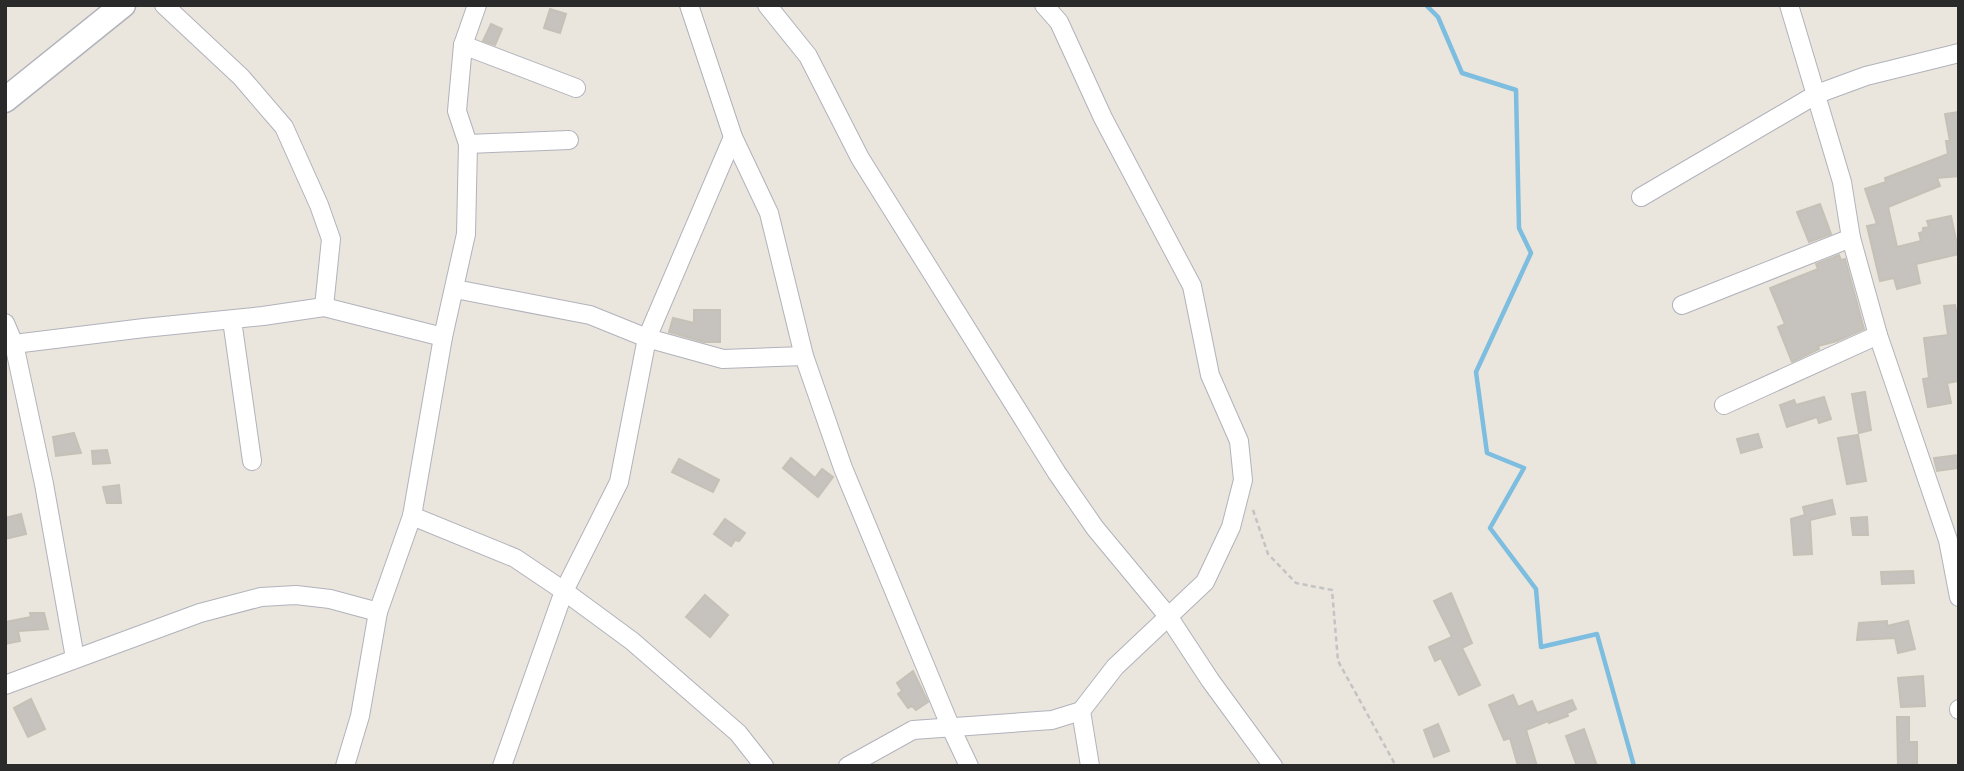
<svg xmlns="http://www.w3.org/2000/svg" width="1964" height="771" viewBox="0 0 1964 771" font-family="Lato,sans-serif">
	<rect width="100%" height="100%" fill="#eae6dd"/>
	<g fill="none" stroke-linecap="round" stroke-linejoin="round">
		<polyline stroke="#7cbde0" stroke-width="4.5" points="1426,5 1438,17 1462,73 1516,90 1519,228 1531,253 1476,372 1487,453 1524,468 1490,528 1536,589 1541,647 1597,634 1634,766"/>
	</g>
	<g fill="#c6c2bd" stroke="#c5c1b7" stroke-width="2">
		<polygon points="550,9 566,14 560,33 544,28"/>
		<polygon points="491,24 502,29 495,45 483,41"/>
		<polygon points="1959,112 1959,176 1937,178 1940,186 1888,207 1897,247 1921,241 1919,233 1923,232 1923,228 1929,227 1927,221 1951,216 1959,254 1916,264 1920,283 1897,289 1894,278 1880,281 1867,226 1877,224 1865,189 1886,182 1885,178 1948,154 1946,141 1950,141 1945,114"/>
		<polygon points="1820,204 1831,234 1809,242 1797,212"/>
		<polygon points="1839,255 1841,260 1845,259 1864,329 1837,341 1818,346 1819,349 1792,362 1778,327 1785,324 1770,288 1818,269 1816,264"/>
		<polygon points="1955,305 1956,311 1959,311 1959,381 1947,383 1951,403 1928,407 1923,379 1929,378 1924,338 1948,335 1944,306"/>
		<polygon points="694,310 720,310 720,342 704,342 669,332 673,318 694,323"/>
		<polygon points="1865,392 1871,430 1859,433 1852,394"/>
		<polygon points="1824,397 1831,419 1819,423 1817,417 1787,427 1780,405 1794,400 1796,405"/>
		<polygon points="74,433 81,453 56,456 53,437"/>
		<polygon points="1758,434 1762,447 1741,453 1737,439"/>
		<polygon points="1858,435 1866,481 1847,484 1838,438"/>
		<polygon points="107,450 110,463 93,464 92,451"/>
		<polygon points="1959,455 1959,468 1937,471 1934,458"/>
		<polygon points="791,458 815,478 822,469 833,477 818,497 783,468"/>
		<polygon points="679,459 719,480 713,492 672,472"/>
		<polygon points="119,485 121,503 107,503 103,487"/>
		<polygon points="1832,500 1835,514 1810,520 1812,554 1794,555 1791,519 1805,515 1803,507"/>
		<polygon points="21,514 26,534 5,539 5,518"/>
		<polygon points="1867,517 1868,535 1853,535 1851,518"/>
		<polygon points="725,519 745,533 739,541 735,540 731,546 714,534"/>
		<polygon points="1913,571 1914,583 1882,584 1881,572"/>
		<polygon points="1451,593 1472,643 1462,648 1480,685 1459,695 1441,658 1435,661 1429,647 1452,637 1434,601"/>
		<polygon points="705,595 728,615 710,637 686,617"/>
		<polygon points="30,613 44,613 48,629 18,631 20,641 5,644 5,622 31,617"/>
		<polygon points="1887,621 1887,626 1908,621 1915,649 1898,653 1895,638 1857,640 1859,623"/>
		<polygon points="913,671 928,702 916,710 912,706 908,708 898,694 902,691 897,683"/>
		<polygon points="1923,676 1925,706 1901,707 1898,678"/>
		<polygon points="1513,695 1518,707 1532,701 1537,713 1572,700 1576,709 1567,713 1568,716 1549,723 1548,721 1526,730 1537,766 1518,766 1510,738 1504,740 1489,705"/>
		<polygon points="31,699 45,729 28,737 14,708"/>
		<polygon points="1897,717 1909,717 1909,742 1917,742 1917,766 1898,766"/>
		<polygon points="1438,724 1449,751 1434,757 1424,730"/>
		<polygon points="1584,729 1597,766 1577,766 1566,736"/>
	</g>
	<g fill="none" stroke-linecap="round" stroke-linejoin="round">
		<g stroke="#b1b2bc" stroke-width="20">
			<g id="minor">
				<polyline points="164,5 241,77 284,127 319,205 331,239 324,307"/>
				<polyline points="689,5 733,137 769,213 804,356 843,468 951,728 969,766"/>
				<polyline points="767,5 808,56 860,158 1057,473 1095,528 1168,616 1210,680 1273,766"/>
				<polyline points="1789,5 1842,182 1851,238 1878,335 1948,540 1959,597"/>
				<polyline points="463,45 576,88"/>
				<polyline points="468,144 569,140"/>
				<polyline points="1641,197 1817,94 1866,76 1959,53"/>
				<polyline points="455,289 590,315 647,338 723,359 804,356"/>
				<polyline points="1682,305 1851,238"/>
				<polyline points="232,320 252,461"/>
				<polyline points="5,323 14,344 144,328 263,316 324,307 443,337"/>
				<polyline points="14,344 44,484 75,658"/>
				<polyline points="1724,405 1878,335"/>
				<polyline points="412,516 515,558 564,591 632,641 738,733 764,766"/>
				<polyline points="5,685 200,613 261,597 296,595 330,599 378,612"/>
				<polyline points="1959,709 1959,710"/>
				<polyline points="1081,711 1090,766"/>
				<polyline points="345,766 360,716 378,612 412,516 443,337 466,234 468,144 457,111 463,45 477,5"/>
				<polyline points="502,766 564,591 619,482 647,338 733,137"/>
				<polyline points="848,766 913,730 1052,720 1081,711 1115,667 1205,582 1231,527 1243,480 1239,441 1210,375 1192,286 1103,118 1059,22 1044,5"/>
			</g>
		</g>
		<g stroke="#b1b2bc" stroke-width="27">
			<polyline id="secondary" points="5,100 123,5"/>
		</g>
		<polyline stroke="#c3c3c3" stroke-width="2.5" stroke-dasharray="5 3.5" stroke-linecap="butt" points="1253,510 1268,554 1296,583 1332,590 1338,661 1396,766"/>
		<use href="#minor" stroke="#fff" stroke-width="18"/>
		<use href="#secondary" stroke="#fff" stroke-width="24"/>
	</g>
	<rect width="1964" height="771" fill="none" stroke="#2a2a2a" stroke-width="14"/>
</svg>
